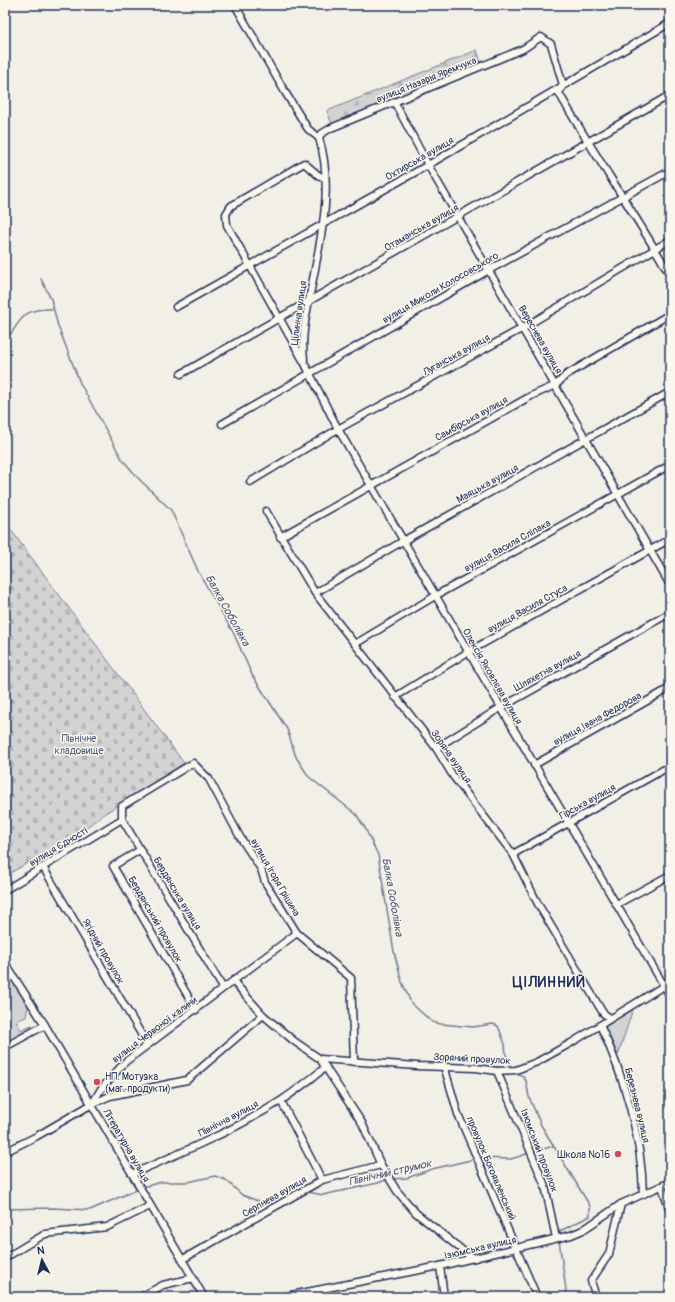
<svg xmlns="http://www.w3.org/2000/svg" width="675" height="1302" viewBox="0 0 675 1302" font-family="Pangolin,sans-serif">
	<defs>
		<pattern id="forest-firs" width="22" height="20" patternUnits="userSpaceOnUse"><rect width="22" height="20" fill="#d2d3d2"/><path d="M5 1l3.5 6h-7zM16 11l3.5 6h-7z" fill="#b4b5b7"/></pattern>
		<pattern id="cemetery-stones" width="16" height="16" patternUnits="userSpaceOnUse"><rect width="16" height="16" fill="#d2d3d2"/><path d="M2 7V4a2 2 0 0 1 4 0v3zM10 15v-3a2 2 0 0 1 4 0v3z" fill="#b4b5b7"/></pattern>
	</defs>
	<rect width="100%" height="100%" fill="#f2efe6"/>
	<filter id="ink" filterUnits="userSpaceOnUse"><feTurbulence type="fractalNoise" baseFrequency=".025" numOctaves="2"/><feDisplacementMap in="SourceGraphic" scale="8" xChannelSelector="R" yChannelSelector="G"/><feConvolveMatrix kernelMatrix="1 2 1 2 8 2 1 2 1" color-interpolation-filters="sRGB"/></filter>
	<g filter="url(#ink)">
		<g fill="#d2d3d2" stroke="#768198">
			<polygon points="5,969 28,1006 26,1017 16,1021 21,1030 31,1025 35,1027 5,1044"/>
			<polygon points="633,1009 618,1055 605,1027"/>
		</g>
		<polygon fill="url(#forest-firs)" stroke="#768198" points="477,50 481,62 332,124 327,111"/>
		<polygon fill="url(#cemetery-stones)" stroke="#768198" points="5,522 184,763 104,814 76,835 5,876"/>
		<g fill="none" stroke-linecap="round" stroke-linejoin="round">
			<g stroke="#707b93" stroke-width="1.5">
				<polyline points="41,279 51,299 58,326 80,383 122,459 139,479 171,510 198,571 234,634 252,675 287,729 296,757 309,777 356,814 365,828 378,855 394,952 402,982 411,1003 432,1022 441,1024 473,1027 493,1024 498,1026 505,1044 506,1055 510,1064 510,1069"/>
				<path d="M5,341C23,320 20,308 53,309"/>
				<polyline points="512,1072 523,1076 526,1081 529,1097 541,1125 590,1206 590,1216 560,1231 559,1236"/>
				<polyline points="534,1152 553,1146"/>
				<polyline points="479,1158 511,1159 530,1153"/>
				<polyline points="392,1179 407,1178 432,1169 475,1159"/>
				<polyline points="142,1187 162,1182 188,1182 215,1176 226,1180 242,1195 261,1202 276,1204"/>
				<polyline points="291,1201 308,1192 323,1195 378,1183 388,1179"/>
				<polyline points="5,1209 53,1208 90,1210 138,1189"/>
				<polyline points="559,1240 567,1297"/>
			</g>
			<g stroke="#1b2f5e" stroke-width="9">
				<g id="minor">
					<polyline points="235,5 285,92 308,129 319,138"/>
					<polyline points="395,103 428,165 670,585"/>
					<path d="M319,138L321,134L331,128L523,49L541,37L551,44L563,85L559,93C594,155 635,213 670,275"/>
					<polyline points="325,178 318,175 304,163 231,206 226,214 227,225 304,362 338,429 670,996"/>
					<polyline points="176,307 428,165 670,23"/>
					<path d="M304,359C301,337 306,316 310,295C319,245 335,189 319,138"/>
					<polyline points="181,374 670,95"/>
					<polyline points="222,424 489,270 670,171"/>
					<polyline points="250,482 338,429 523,328 670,240"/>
					<polyline points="266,511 315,593 436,748 453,776 513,854 538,904 603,1013 610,1018"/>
					<polyline points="280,537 531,396 556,385 566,375 670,314"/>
					<polyline points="315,593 403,541 670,392"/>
					<polyline points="355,644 435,596 670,465"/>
					<polyline points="395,697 468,652 670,539"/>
					<polyline points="436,748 500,708 670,613"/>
					<polyline points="534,765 670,688"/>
					<polyline points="140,850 113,866 196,1010"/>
					<polyline points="513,854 670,766"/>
					<polyline points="43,867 147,1044"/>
					<polyline points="5,890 122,819"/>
					<polyline points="617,904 670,875"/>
					<polyline points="5,963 45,1025 204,1297"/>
					<polyline points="233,981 263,1015 294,1041 320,1059 362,1123 381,1165 397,1191 416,1213 467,1254 475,1258"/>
					<polyline points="223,988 122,819 122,806 193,763 209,779 240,837 261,869 265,882 297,933 351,978 354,1062"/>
					<path d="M600,1025C624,1076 642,1138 643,1194"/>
					<polyline points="5,1047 45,1025"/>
					<polyline points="320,1059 417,1066 476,1068 497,1071 516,1070 537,1062 571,1043 670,982"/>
					<polyline points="444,1066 458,1114 537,1297"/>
					<polyline points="497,1071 545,1186 556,1238"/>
					<polyline points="281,1101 322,1180"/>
					<polyline points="92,1104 110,1096 187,1080 263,1015"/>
					<polyline points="5,1152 37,1136 92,1104 101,1089 125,1062 297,933"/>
					<path d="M132,1174C183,1152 235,1130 282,1100C297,1090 312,1078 326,1067"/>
					<polyline points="662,1186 670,1211"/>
					<polyline points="5,1258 45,1234 107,1227 150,1206"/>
					<polyline points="183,1259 322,1180 381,1165"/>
					<polyline points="440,1266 444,1297"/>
					<polyline points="141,1297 163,1285 193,1278"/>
					<polyline points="281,1297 440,1266 571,1235 583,1230 621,1204 670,1182"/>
					<polyline points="596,1297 591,1281 609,1254 621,1204"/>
				</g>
			</g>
			<use href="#minor" stroke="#fbf7ec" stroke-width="6"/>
		</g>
	</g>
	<g fill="#d1495b" stroke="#fbf7ec" stroke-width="1.5">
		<circle cx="97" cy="1082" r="4"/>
		<circle cx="618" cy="1154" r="4"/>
	</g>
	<g text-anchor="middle" stroke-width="3" stroke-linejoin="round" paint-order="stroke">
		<g font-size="10" fill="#1b2f5e" stroke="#fbf7ec">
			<text transform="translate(426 79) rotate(-22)" y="4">вулиця Назарія Яремчука</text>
			<text transform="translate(419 158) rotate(-30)" y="4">Охтирська вулиця</text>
			<text transform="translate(421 227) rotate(-30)" y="4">Отаманська вулиця</text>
			<text transform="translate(440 287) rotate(-30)" y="4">вулиця Миколи Колосовського</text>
			<text transform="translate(298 313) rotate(-82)" y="4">Цілинна вулиця</text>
			<text transform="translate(541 339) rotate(60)" y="4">Вереснева вулиця</text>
			<text transform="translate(456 354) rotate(-29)" y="4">Луганська вулиця</text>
			<text transform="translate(471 418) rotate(-29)" y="4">Самбірська вулиця</text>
			<text transform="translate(487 483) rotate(-29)" y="4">Маяцька вулиця</text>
			<text transform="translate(507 545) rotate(-29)" y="4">вулиця Василя Сліпака</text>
			<text transform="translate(527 608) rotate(-29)" y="4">вулиця Василя Стуса</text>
			<text transform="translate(547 670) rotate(-29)" y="4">Шляхетна вулиця</text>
			<text transform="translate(493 676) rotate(60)" y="4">Олексія Яковлєва вулиця</text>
			<text transform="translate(597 718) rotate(-29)" y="4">вулиця Івана Федорова</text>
			<text transform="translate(452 756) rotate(55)" y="4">Зоряна вулиця</text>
			<text transform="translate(587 801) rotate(-29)" y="4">Гірська вулиця</text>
			<text transform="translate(58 846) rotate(-31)" y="4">вулиця Єдності</text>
			<text transform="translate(276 877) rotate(60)" y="4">вулиця Ігоря Грішина</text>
			<text transform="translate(178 893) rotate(59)" y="4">Бердянська вулиця</text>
			<text transform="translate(156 919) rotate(60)" y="4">Бердянський провулок</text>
			<text transform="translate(104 951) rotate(60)" y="4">Ягідний провулок</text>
			<text transform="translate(154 1029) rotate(-37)" y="4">вулиця Червоної калини</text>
			<text transform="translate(472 1058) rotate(3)" y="4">Зоряний провулок</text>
			<text transform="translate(638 1105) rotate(76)" y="4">Березнева вулиця</text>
			<text transform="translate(228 1118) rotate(-28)" y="4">Північна вулиця</text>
			<text transform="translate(127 1145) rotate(60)" y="4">Літературна вулиця</text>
			<text transform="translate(540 1150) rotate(69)" y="4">Ізюмський провулок</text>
			<text transform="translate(492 1168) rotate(67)" y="4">провулок Богоявленський</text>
			<text transform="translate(274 1196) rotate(-30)" y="4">Серпнева вулиця</text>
			<text transform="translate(480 1247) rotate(-13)" y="4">Ізюмська вулиця</text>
		</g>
		<g font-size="10" fill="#49587b" stroke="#fbf7ec">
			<text x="79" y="742">Північне<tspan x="79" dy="12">кладовище</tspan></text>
		</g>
		<g font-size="10" fill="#1b2f5e" stroke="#fbf7ec" text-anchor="start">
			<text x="105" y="1080">НП. Мотузка<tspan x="105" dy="12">(маг. продукти)</tspan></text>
			<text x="610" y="1158" text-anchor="end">Школа №16</text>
		</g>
		<g font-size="11" font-style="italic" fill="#465579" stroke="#fbf7ec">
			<text transform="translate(228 610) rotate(61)" y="4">Балка Соболівка</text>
			<text transform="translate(393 897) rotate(80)" y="4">Балка Соболівка</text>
			<text transform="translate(390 1172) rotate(-13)" y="4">Північний струмок</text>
		</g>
		<g font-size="14" font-weight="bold" letter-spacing="1" fill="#1b2f5e" stroke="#fbf7ec">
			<text x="549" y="987">ЦІЛИННИЙ</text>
		</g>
	</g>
	<rect width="675" height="1302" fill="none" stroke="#fbf7ec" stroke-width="20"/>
	<rect x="10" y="10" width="655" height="1282" fill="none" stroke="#1b2f5e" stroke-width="1.5" filter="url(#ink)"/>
	<g transform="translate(42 1260) rotate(353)" stroke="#fbf7ec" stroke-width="3" paint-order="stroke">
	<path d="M0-3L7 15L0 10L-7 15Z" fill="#1b2f5e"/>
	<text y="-6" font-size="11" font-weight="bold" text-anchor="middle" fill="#1b2f5e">N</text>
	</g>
</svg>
